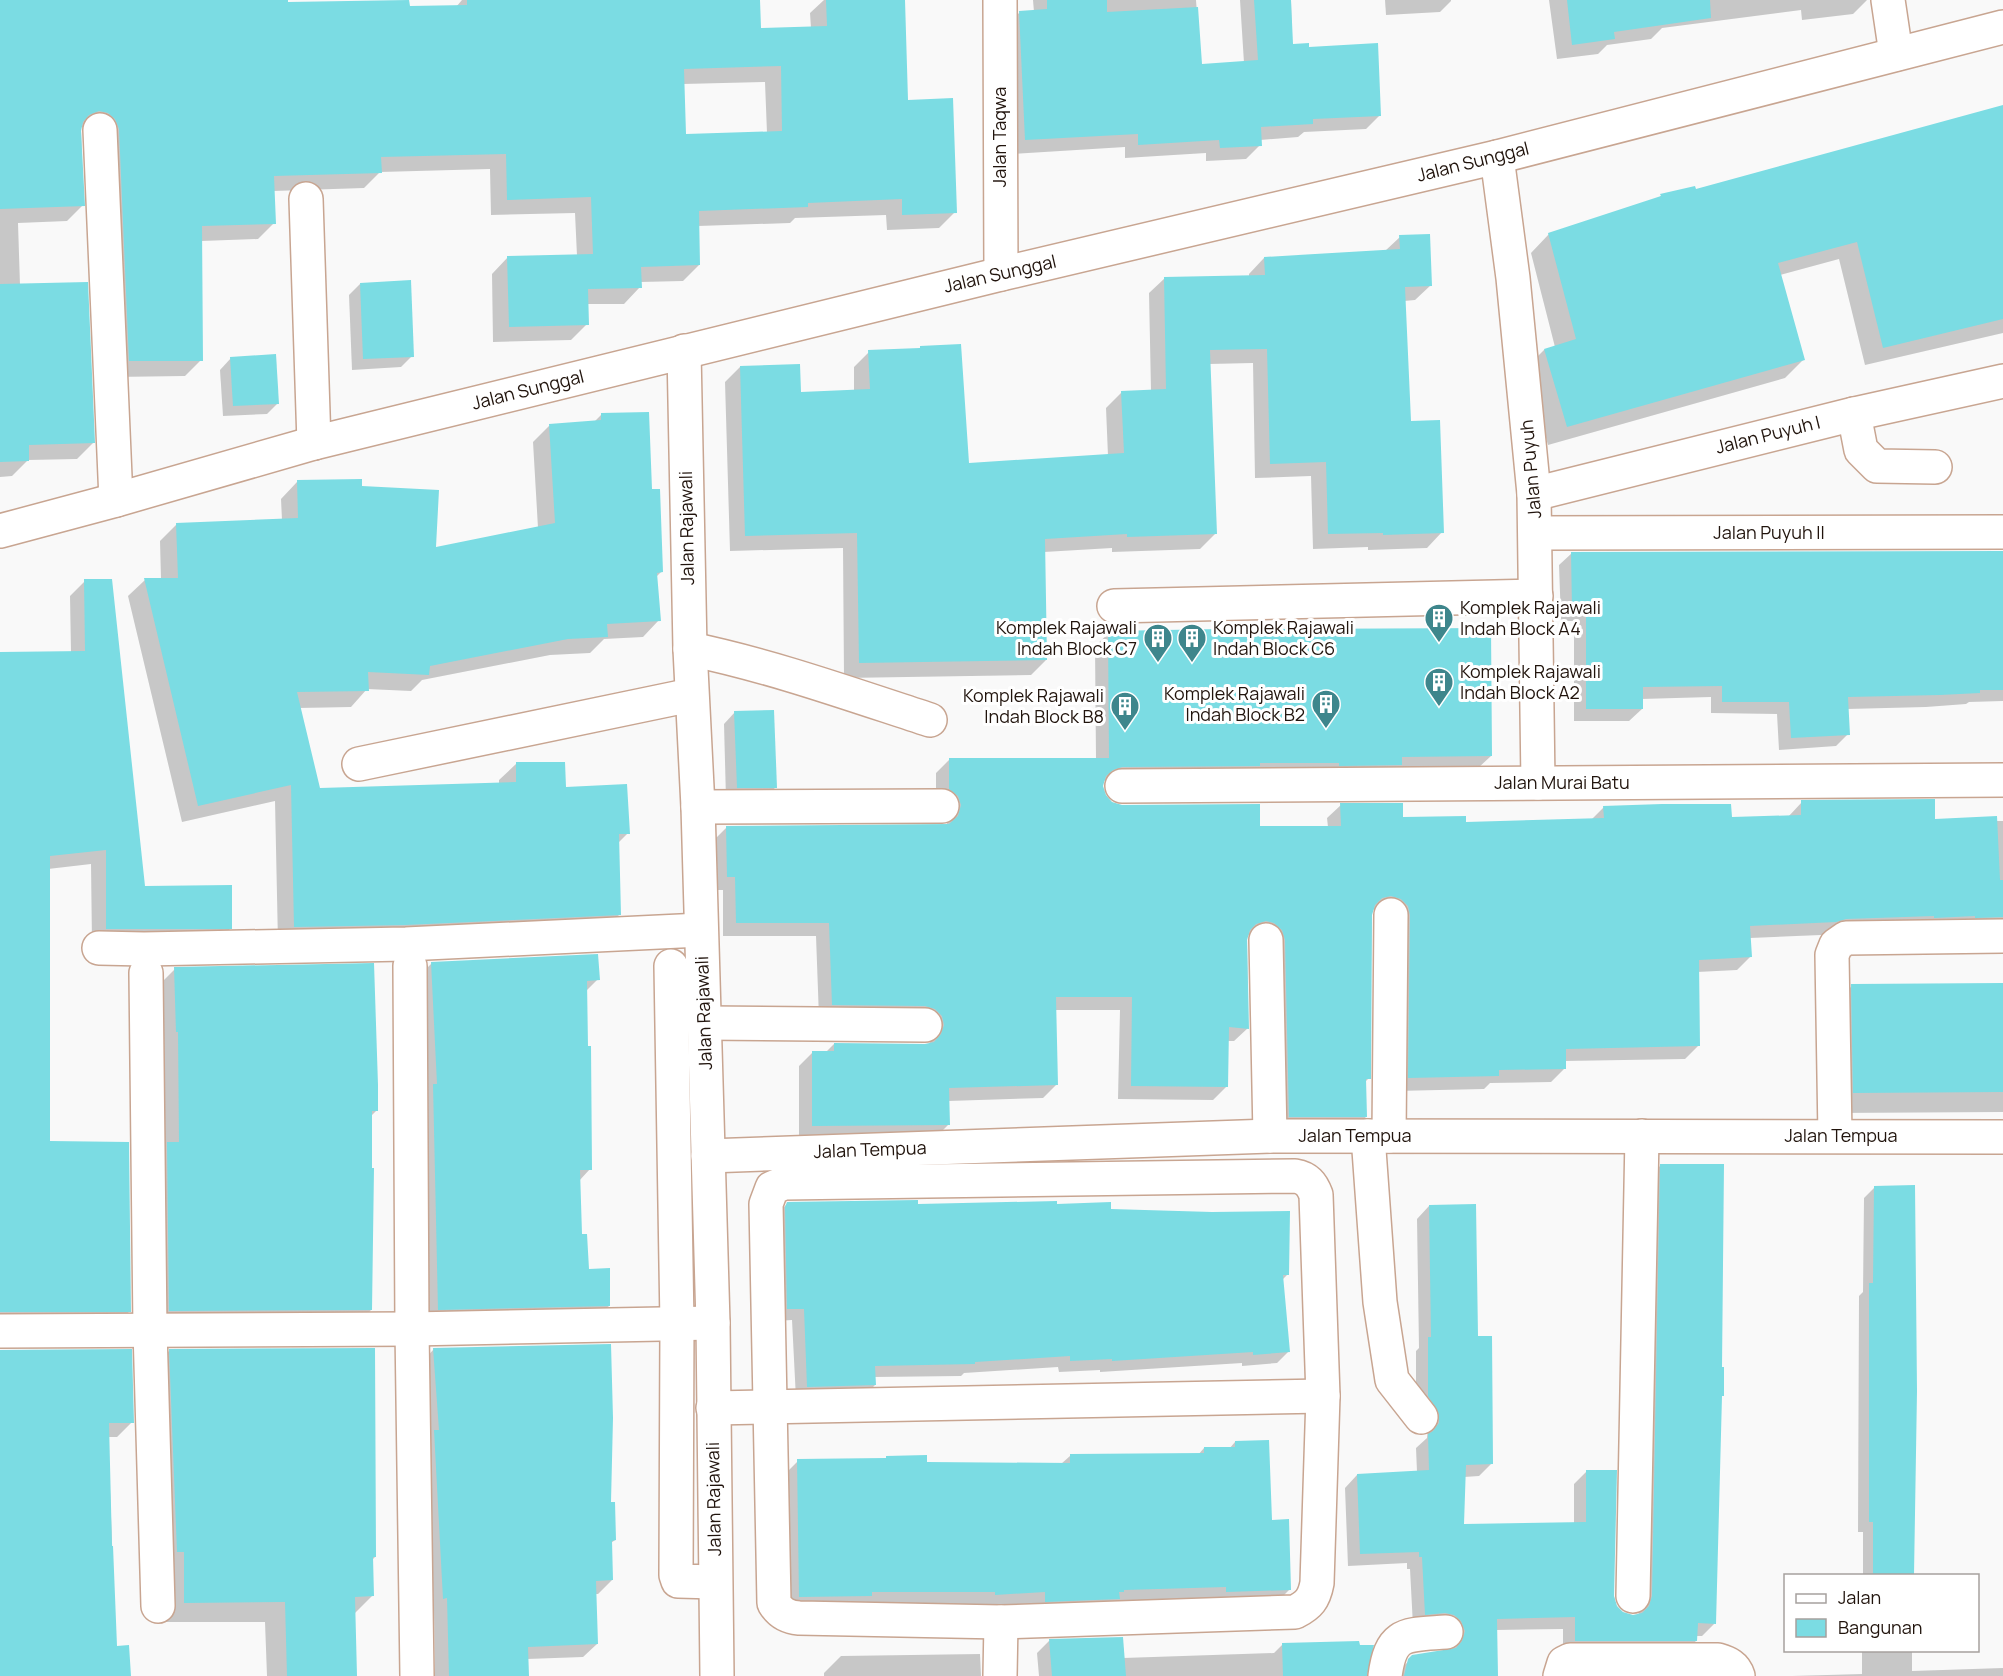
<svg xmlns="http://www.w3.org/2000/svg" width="2003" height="1676" viewBox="0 0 2003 1676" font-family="Manrope,sans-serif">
	<rect width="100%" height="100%" fill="#f9f9f9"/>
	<g fill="#0003" fill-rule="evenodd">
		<path d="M0,0H287V4L408,8L456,7L462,0H758L759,30L811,28L810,13L824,0H903L906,101L955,212L939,228L887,230L886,215L795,218L790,223L698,226L699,265L683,281L640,282V287L624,304H587V324L571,340L493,342L492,274L508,257L577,256L575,213L491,215L490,169L380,172L364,188L273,191L274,223L258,239L201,241V360L185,376L113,377L93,129L81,127L83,205L67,221L18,223L20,285L93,443L77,459L28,460L12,476L0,477ZM765,82L767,133L684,135L683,84Z"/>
		<polygon points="1033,0 1196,0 1201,65 1244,63 1240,0 1291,0 1292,46 1307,49 1380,115 1366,129 1304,132 1298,137 1260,140 1260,145 1246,159 1206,161 1206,153 1125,158 1125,147 1012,154 1006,27 1019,13 1034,12"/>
		<polygon points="1385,0 1451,0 1451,1 1440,12 1386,15"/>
		<polygon points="1549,0 1867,0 1853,14 1802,20 1801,10 1662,28 1651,39 1607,45 1598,54 1557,59"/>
		<polygon points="2003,107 2003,333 1865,365 1839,259 1780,275 1803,360 1785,378 1548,445 1526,368 1544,350 1555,347 1531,253 1549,234 1657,199 1661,196 1695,190"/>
		<polygon points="1400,237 1431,285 1415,300 1404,301 1410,423 1442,532 1427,548 1368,550 1368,547 1313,549 1311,476 1255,478 1253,363 1209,364 1216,533 1200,549 1112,552 1112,548 1044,552 1046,660 1031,675 844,678 843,548 730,551 725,382 740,367 800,393 854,391 854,367 869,352 967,465 1108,456 1106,408 1122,392 1151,391 1149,293 1165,278 1249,276 1249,274 1264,258 1385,251"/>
		<polygon points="360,284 412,356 401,367 352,370 349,295"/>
		<polygon points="231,358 278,403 267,414 223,416 220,370"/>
		<polygon points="601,415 651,490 661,572 656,577 659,620 643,637 604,639 590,653 550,655 422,680 411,691 367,689 351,707 299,708 319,789 499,784 499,780 516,764 564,788 628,833 618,843 620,914 603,931 278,943 275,801 182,822 128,596 145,580 161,579 160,541 176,525 282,520 281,499 297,482 361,487 434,549 538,528 533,442 549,426 594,422"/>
		<polygon points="2003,552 2003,701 1969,702 1966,704 1926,707 1847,709 1848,734 1836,746 1779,750 1777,714 1711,713 1711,697 1641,699 1642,709 1629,721 1574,721 1574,621 1561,621 1559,565 1572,553"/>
		<polygon points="85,581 144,888 231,928 216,943 92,944 91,864 48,869 48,1143 130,1311 114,1326 0,1327 0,653 71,653 70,596"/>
		<polygon points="1274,630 1491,756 1477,769 1107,780 1103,781 1102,786 1105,797 1113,804 1259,828 1328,827 1327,818 1341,805 1402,818 1464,824 1591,820 1604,807 1730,819 1788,817 1802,802 1933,821 2003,821 2003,931 1831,932 1821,935 1750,938 1751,956 1737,970 1697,972 1698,1046 1685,1059 1564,1061 1564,1069 1551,1082 1490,1083 1484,1089 1395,1091 1377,909 1372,910 1369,1078 1364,1083 1366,1117 1352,1130 1277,1130 1252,934 1247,936 1248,1028 1234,1041 1227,1041 1227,1086 1213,1100 1118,1099 1120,1010 1054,1010 1056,1085 1043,1098 948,1101 948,1125 935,1138 799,1139 799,1066 812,1053 826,1052 834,1044 929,1044 931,1039 819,1018 816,936 723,936 723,890 714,890 713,841 727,827 946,826 948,820 936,803 936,773 949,760 1096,760 1095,646 1109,633 1220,639 1267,637"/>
		<polygon points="735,712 776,787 764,798 726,799 724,724"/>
		<polygon points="432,963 598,979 585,992 590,1169 579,1181 580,1235 587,1270 609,1306 595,1320 425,1323 418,977"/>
		<polygon points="175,969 377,1110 371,1116 371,1310 355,1326 153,1327 159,985"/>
		<polygon points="2003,984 2003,1112 1833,1113 1831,1006 1852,986"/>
		<polygon points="1661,1165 1720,1398 1715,1623 1702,1636 1696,1636 1696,1641 1683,1653 1563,1653 1563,1629 1496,1630 1497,1676 1395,1676 1413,1656 1451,1651 1453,1644 1413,1626 1410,1569 1407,1569 1407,1563 1348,1566 1345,1488 1357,1475 1417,1472 1416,1448 1427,1438 1428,1427 1416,1409 1416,1351 1419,1348 1417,1219 1429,1206 1476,1338 1491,1464 1479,1476 1464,1477 1463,1525 1574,1523 1574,1484 1587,1471 1616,1606 1623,1614 1633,1616 1638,1615 1640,1610 1648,1178"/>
		<polygon points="1875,1187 1915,1391 1913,1576 1863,1576 1863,1532 1858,1532 1859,1296 1863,1292 1864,1198"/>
		<polygon points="787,1204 1056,1205 1110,1210 1287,1275 1282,1280 1289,1351 1277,1363 1242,1366 1242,1363 1100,1372 1100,1370 1059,1372 1058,1367 964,1373 961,1376 874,1377 875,1385 863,1397 796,1399 792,1320 775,1321 775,1216"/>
		<polygon points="434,1349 610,1504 615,1540 611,1543 612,1580 598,1594 595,1594 597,1644 583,1657 527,1659 527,1676 435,1676 434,1611 430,1612 421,1363"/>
		<polygon points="170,1350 375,1557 372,1560 372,1596 354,1614 356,1676 267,1676 265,1622 164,1622 164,1571 150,1371"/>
		<polygon points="0,1351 132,1422 117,1437 108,1437 116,1647 130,1676 0,1676"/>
		<polygon points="1235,1442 1290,1589 1277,1602 983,1607 983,1604 862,1604 787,1609 785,1474 798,1461 884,1460 887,1457 926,1463 1061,1464 1070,1456 1198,1455 1204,1448 1229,1449"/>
		<polygon points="1049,1641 1123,1658 1274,1653 1283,1644 1365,1676 1039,1676 1037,1653"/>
		<polygon points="1862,1650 1912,1650 1912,1671 2003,1668 2003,1676 1792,1676 1862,1674"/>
		<polygon points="980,1654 981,1676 824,1676 824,1673 841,1656"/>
	</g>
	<g fill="#7bdce3" fill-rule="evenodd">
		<path d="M0,0H288V2L409,0L410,6L467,5V0H760L761,28L827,26L826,0H905L908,100L953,98L957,213L902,215V199L808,203V207L699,211L700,265L641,267L642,288L588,289L589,325L509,327L507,256L593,254L591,197L507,200L506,154L381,157L382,173L274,176L276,224L202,226L203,361H129L119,129L115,119L108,113L99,111L89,115L83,122L81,131L85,206L0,209ZM781,66L782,131L686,134L684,69Z"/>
		<polygon points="1047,0 1107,0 1107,12 1198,7 1202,64 1258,60 1254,0 1291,0 1293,44 1309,43 1309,47 1378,43 1381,116 1313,119 1313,124 1261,127 1262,146 1220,148 1219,140 1138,145 1138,134 1025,140 1019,11 1047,9"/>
		<polygon points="1567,0 1710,0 1711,18 1614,32 1615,39 1572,45"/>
		<polygon points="2003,105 2003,319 1883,348 1857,242 1778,263 1805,360 1567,427 1544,349 1576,339 1548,233 1661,196 1660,194 1695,186 1696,189"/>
		<polygon points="1430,234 1432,286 1405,287 1411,421 1440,420 1444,533 1383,535 1383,533 1328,534 1326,462 1270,464 1267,349 1210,350 1217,534 1127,537 1127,534 1045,539 1047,660 859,663 857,533 745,536 740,366 800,364 801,392 870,389 868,350 920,348 920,346 961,344 969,463 1124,453 1121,391 1166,389 1164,277 1265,275 1264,257 1400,249 1399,235"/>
		<polygon points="411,280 414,357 363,359 360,283"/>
		<polygon points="88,282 95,443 29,445 29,461 0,462 0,284"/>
		<polygon points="276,354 279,404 233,406 230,357"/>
		<polygon points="649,412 652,489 660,489 663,572 657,573 661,621 607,624 608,637 568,639 430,666 429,675 368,672 369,691 297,692 320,788 516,782 516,762 565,762 566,787 627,784 630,834 619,834 621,915 405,925 294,927 291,785 198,806 144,578 178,578 176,523 298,518 297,480 362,479 362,486 439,490 436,547 555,523 549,424 601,420 601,413"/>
		<polygon points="2003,551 2003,690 1980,690 1980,693 1940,695 1848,697 1850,735 1791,738 1789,702 1722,702 1722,686 1643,687 1643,709 1586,709 1586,609 1572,609 1571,552"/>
		<polygon points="84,579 112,579 145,886 232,885 232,929 106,929 106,850 50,856 50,1141 129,1142 131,1312 0,1312 0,652 85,651"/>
		<polygon points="1491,628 1492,756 1402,757 1402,765 1339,766 1339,763 1260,763 1260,766 1122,767 1113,770 1106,776 1103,786 1106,795 1112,802 1122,805 1260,804 1260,826 1341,826 1340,803 1403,803 1403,817 1466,816 1466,822 1604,818 1603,806 1662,804 1731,804 1732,817 1801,815 1801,800 1935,799 1935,819 1997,816 2000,880 2003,880 2003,917 1975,918 1975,916 1934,918 1934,916 1846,919 1836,922 1750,926 1752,957 1699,960 1700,1046 1566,1049 1566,1069 1499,1070 1499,1076 1408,1078 1410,915 1408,906 1401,899 1391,896 1382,898 1375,905 1372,915 1371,1079 1366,1079 1367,1117 1289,1117 1285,940 1282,930 1274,923 1266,921 1256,924 1250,930 1247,940 1249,1029 1229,1027 1228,1087 1131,1086 1132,997 1056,997 1058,1085 949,1088 950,1125 812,1126 812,1051 834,1051 834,1043 925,1044 934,1042 941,1034 944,1025 942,1016 935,1009 925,1006 832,1005 829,923 736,923 735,877 727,877 726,826 949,824 958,816 961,805 958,796 949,789 949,758 1109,758 1108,631 1221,629 1221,637 1274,636 1274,629"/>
		<polygon points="774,710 777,788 737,788 734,711"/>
		<polygon points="598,954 600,980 587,981 588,1046 591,1046 592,1170 580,1170 582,1234 587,1234 589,1269 610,1268 610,1306 438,1310 433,1084 437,1084 431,962"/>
		<polygon points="374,963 378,1085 378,1111 372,1111 372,1168 374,1168 372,1310 169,1311 167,1142 179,1142 178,1032 176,1032 174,967"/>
		<polygon points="2003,983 2003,1092 1853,1093 1851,984"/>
		<polygon points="1660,1164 1724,1164 1722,1367 1724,1367 1724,1396 1722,1396 1716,1624 1698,1623 1697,1641 1575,1641 1575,1617 1497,1619 1498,1676 1404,1676 1408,1659 1412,1655 1456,1648 1462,1641 1465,1631 1461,1621 1454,1615 1445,1613 1425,1615 1422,1557 1419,1557 1419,1552 1360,1554 1357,1474 1429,1470 1428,1434 1433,1431 1439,1423 1439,1414 1428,1396 1428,1337 1431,1337 1429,1205 1476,1204 1478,1336 1492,1336 1493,1464 1466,1465 1464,1524 1586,1522 1586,1470 1617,1470 1614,1596 1617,1606 1623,1612 1633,1615 1642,1613 1649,1606 1652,1596"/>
		<polygon points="1915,1185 1917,1391 1914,1575 1873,1575 1873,1522 1869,1522 1869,1283 1873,1283 1874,1186"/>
		<polygon points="918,1200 918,1204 1057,1201 1057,1204 1111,1202 1111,1209 1212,1212 1290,1211 1289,1275 1283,1275 1290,1352 1253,1355 1253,1352 1112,1361 1112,1359 1070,1361 1070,1356 975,1362 975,1364 875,1366 876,1385 807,1387 804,1309 787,1309 785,1207 787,1202"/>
		<polygon points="611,1344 613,1418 611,1502 615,1502 616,1540 612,1541 613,1580 596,1581 598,1644 528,1647 529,1676 449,1676 447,1598 443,1599 434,1430 439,1430 433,1348"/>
		<polygon points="375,1348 376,1557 373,1557 374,1596 355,1597 357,1676 287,1676 285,1602 184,1603 184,1552 177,1552 169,1349"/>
		<polygon points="132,1349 134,1423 109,1423 112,1546 113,1546 117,1646 129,1645 131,1676 0,1676 0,1350"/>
		<polygon points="1269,1440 1272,1520 1289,1519 1291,1590 1226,1592 1226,1587 1124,1590 1124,1592 1119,1592 1120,1599 1045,1602 1045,1592 995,1595 995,1592 872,1592 872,1596 799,1597 797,1459 886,1458 886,1456 927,1455 927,1462 1070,1463 1070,1454 1204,1453 1204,1447 1235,1447 1235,1441"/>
		<polygon points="1123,1637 1126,1676 1052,1676 1049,1639"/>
		<polygon points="1359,1641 1360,1645 1374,1645 1367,1676 1283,1676 1282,1643"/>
	</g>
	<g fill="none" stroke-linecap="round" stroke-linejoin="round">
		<g stroke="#c8a591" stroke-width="36">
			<g id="minor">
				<polyline points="1000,0 1001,274"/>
				<polyline points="1888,0 1896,54"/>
				<polyline points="100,130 116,500"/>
				<polyline points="1497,157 1513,278 1534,494 1538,783"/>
				<polyline points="306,199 314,443"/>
				<polyline points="684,351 690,649 698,807 713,1323 717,1676"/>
				<polyline points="1854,414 1861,450 1877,466 1935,467"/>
				<polyline points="1534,494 1854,414 2003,381"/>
				<polyline points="1536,533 2003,532"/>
				<polyline points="1114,606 1536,596"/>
				<path d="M690,649C772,666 850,694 930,720"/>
				<polyline points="359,764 691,695"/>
				<polyline points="1122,786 2003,780"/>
				<polyline points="698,807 942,806"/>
				<polyline points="1266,940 1270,1136"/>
				<polyline points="99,948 144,949 406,944 701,930"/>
				<polyline points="410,966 412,1329 417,1676"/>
				<polyline points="671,966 677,1324 676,1575 678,1581 715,1582"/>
				<polyline points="146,973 150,1330 158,1606"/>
				<polyline points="705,1023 925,1025"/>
				<polyline points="1368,1136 1380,1302 1392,1380 1421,1417"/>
				<polyline points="1389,1136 1391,915"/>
				<polyline points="1835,1136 1832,955 1836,945 1846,938 2003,936"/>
				<polyline points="708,1156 1270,1136 2003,1137"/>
				<path d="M1295,1176C1307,1178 1312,1184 1316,1195L1323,1396L1317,1583C1314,1599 1309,1605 1295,1612L1001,1622L799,1618C787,1617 780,1613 774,1603L766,1204L772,1188L784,1183Z"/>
				<polyline points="0,1331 412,1329 713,1323"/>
				<polyline points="713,1408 1323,1396"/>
				<polyline points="1633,1596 1642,1136"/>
				<polyline points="1000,1676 1001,1622"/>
				<path d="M1385,1676C1391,1631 1406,1635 1446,1632"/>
				<path d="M1560,1676L1564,1663L1570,1660H1718C1728,1663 1735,1666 1738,1676"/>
			</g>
		</g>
		<g stroke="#c8a591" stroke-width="36">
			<polyline id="major" points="0,531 116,500 314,443 1001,274 1497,157 2003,27"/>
		</g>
		<use href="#minor" stroke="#fff" stroke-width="33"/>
		<use href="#major" stroke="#fff" stroke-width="33"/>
	</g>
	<defs>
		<g id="building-pin" transform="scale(1.5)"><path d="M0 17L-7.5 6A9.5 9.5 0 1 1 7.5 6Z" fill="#3e868c" stroke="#fff"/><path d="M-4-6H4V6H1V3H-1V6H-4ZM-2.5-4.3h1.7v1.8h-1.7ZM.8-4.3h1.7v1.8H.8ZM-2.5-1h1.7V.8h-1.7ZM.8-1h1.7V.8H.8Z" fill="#fff"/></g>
	</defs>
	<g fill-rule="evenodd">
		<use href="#building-pin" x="1439" y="618"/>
		<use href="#building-pin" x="1158" y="638"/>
		<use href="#building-pin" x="1192" y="638"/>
		<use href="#building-pin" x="1439" y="682"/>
		<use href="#building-pin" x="1326" y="704"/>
		<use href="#building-pin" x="1125" y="706"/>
	</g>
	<g text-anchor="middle" stroke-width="6" stroke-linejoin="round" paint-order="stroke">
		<g font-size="18" fill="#21140d" stroke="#fff">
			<text transform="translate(1000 137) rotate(-90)" y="6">Jalan Taqwa</text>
			<text transform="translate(1473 162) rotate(-14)" y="6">Jalan Sunggal</text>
			<text transform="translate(1000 274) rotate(-13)" y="6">Jalan Sunggal</text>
			<text transform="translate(528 390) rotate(-14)" y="6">Jalan Sunggal</text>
			<text transform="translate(1768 435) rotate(-14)" y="6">Jalan Puyuh I</text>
			<text transform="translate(1531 469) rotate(-95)" y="6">Jalan Puyuh</text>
			<text transform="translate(687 528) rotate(-91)" y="6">Jalan Rajawali</text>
			<text x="1769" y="539">Jalan Puyuh II</text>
			<text x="1562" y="789">Jalan Murai Batu</text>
			<text transform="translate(704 1013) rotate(-92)" y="6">Jalan Rajawali</text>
			<text x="1355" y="1142">Jalan Tempua</text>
			<text x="1841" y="1142">Jalan Tempua</text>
			<text transform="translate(870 1150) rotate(-2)" y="6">Jalan Tempua</text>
			<text transform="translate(714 1499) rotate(-91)" y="6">Jalan Rajawali</text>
		</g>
		<g font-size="18" fill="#21140d" stroke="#fff" text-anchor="start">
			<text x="1460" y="614">Komplek Rajawali<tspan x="1460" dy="21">Indah Block A4</tspan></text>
			<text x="1137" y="634" text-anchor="end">Komplek Rajawali<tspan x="1137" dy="21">Indah Block C7</tspan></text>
			<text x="1213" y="634">Komplek Rajawali<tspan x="1213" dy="21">Indah Block C6</tspan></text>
			<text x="1460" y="678">Komplek Rajawali<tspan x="1460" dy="21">Indah Block A2</tspan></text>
			<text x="1305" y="700" text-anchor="end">Komplek Rajawali<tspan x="1305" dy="21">Indah Block B2</tspan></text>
			<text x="1104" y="702" text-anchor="end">Komplek Rajawali<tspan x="1104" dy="21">Indah Block B8</tspan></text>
		</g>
	</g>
	<rect x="1784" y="1574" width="195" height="78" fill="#ffffff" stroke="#a6a19e" stroke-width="1.5"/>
	<rect x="1796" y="1594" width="30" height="9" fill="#ffffff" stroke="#a6a19e" stroke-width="1.5"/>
	<text x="1838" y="1604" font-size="18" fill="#21140d">Jalan</text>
	<rect x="1796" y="1619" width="30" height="18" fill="#7bdce3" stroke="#a6a19e" stroke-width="1.5"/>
	<text x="1838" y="1634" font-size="18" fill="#21140d">Bangunan</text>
</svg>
